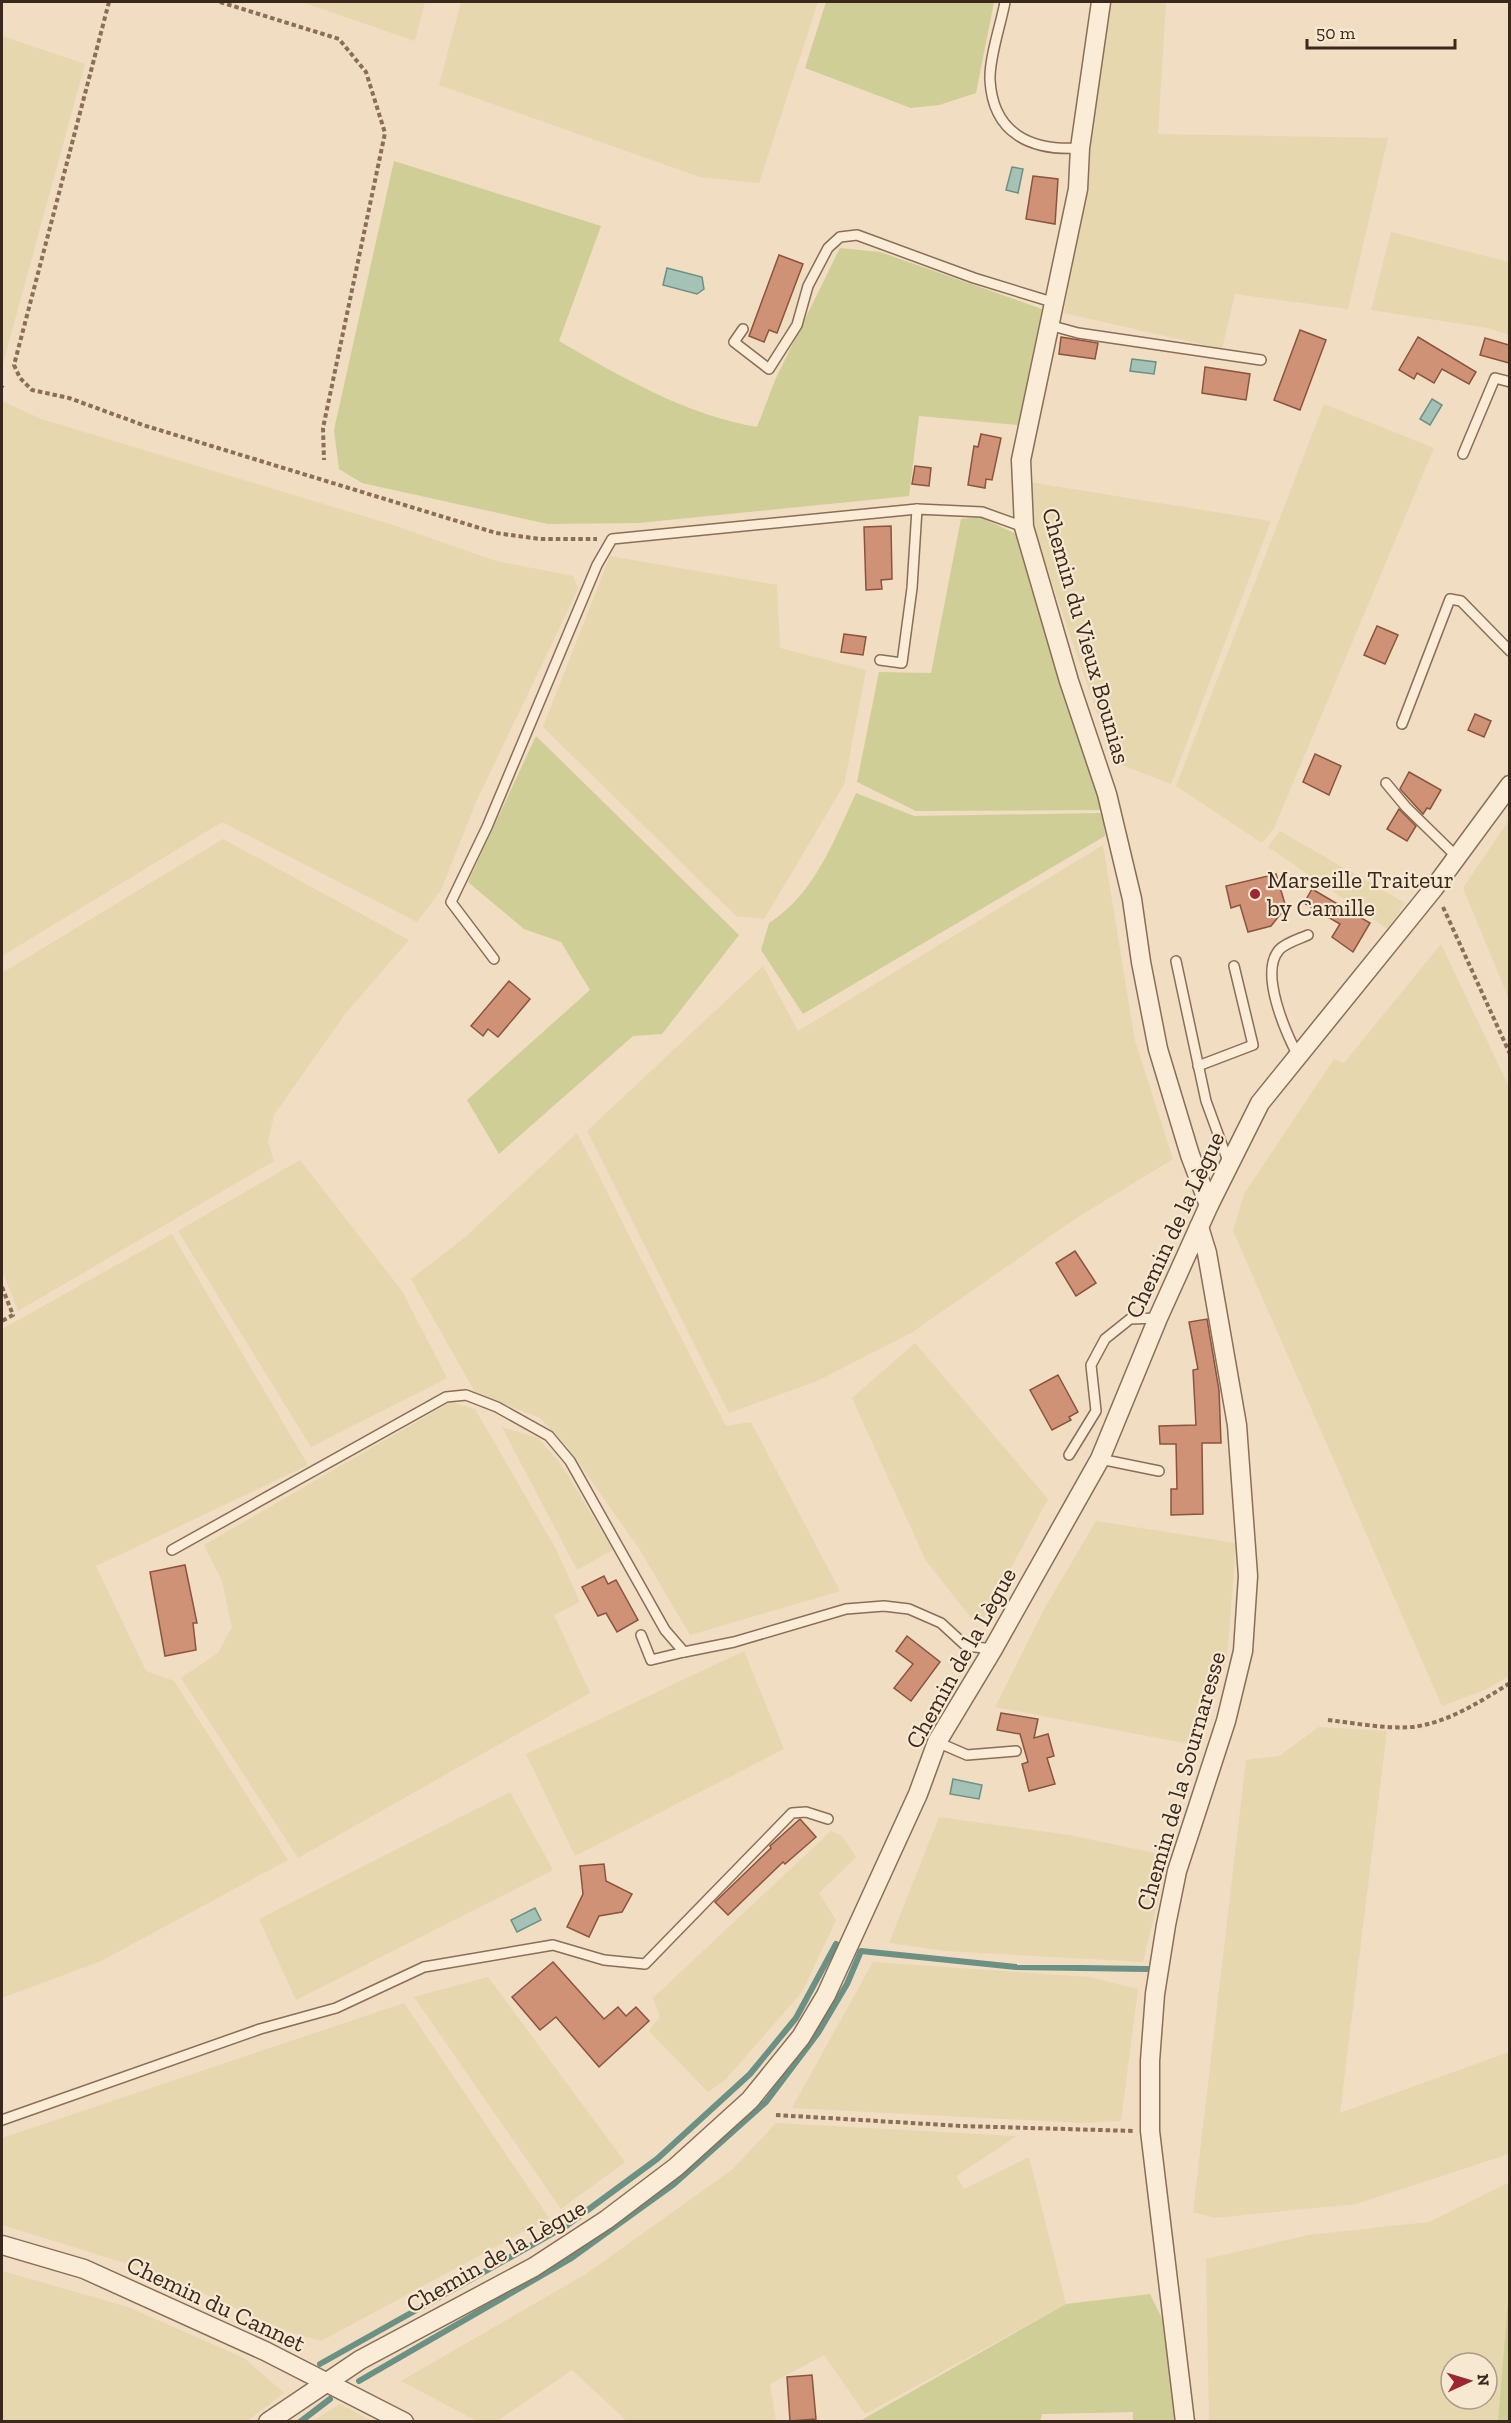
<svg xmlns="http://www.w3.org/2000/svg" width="1511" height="2423" viewBox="0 0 1511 2423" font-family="'Zilla Slab',serif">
	<rect width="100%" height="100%" fill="#f0ddc2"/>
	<g fill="#e6d7af" fill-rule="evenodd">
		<polygon points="302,2 425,2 415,41"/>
		<polygon points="461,2 818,2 759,183 700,177 439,85"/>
		<polygon points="1111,2 1166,2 1158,134 1388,138 1348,309 1235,294 1222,349 1064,313"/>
		<polygon points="2,36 85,64 2,367"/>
		<polygon points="1391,232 1509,262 1509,335 1488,328 1371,310"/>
		<polygon points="2,401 41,419 390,524 496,561 573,576 578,589 476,802 441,890 417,922 222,822 2,956"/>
		<polygon points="1324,404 1434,448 1274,828 1262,843 1176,786"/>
		<polygon points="1029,482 1271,521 1171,784 1114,762 1031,522"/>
		<polygon points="610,556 777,585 780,648 866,670 844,785 764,919 736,916 543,727"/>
		<polygon points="1509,820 1509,999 1463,888"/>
		<polygon points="1280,831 1405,903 1388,929 1268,847"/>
		<polygon points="223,839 409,940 345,1014 274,1115 268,1142 274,1161 18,1311 2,1270 2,973"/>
		<polygon points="1103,845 1135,1041 1173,1159 1078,1217 911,1333 817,1381 729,1413 587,1131 763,966 798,1031"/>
		<polygon points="1441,944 1510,1089 1509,1676 1487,1689 1442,1706 1233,1231 1244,1194 1334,1059 1344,1063"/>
		<polygon points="577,1133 726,1426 751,1422 840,1591 690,1635 640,1550 566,1445 540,1418 475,1392 411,1279 463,1239"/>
		<polygon points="300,1160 402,1291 447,1378 311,1447 178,1231"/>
		<polygon points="172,1234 308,1465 96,1566 146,1671 174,1681 288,1860 101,1961 2,1998 2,1329"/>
		<polygon points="915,1343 1048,1499 985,1616 972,1619 926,1561 852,1398"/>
		<polygon points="451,1402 475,1409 556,1549 580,1602 554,1615 590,1693 298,1858 181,1678 218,1653 232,1627 222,1581 204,1545"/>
		<polygon points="502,1427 538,1438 561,1464 613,1550 577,1570"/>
		<polygon points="1096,1521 1236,1543 1227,1658 1200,1746 995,1707 1043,1611"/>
		<polygon points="744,1651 784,1749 575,1856 526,1754"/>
		<polygon points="1319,1727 1387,1731 1340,2113 1509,2052 1509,2154 1356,2204 1215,2218 1193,2212 1246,1760 1279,1756"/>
		<polygon points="510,1792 553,1870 296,2000 259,1919"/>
		<polygon points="939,1817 1069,1835 1169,1856 1143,1962 946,1951 889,1943"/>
		<polygon points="831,1831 842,1836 856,1857 819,1893 836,1920 802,1992 725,2080 708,2092 649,2031 660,2016 653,1998"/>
		<polygon points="873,1962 1089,1977 1138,1989 1121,2121 1082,2123 792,2108"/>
		<polygon points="488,1977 625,2162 561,2209 414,1997"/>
		<polygon points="404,2003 549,2218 321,2341 280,2329 167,2276 2,2225 2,2138"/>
		<polygon points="776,2123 1017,2136 956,2176 964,2189 1029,2157 1066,2304 865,2414 824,2355 770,2384 776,2421 627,2421 572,2370 497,2421 477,2421 401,2381 586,2274 733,2169"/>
		<path d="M1508,2183L1510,2290L1498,2421H1209L1206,2259L1308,2235L1429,2222ZM1451,2363H1487V2399H1451Z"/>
		<polygon points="2,2271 128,2307 244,2358 284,2393 247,2421 2,2421"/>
		<polygon points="340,2404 371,2421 313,2421"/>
	</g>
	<g fill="#cece96">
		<polygon points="826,2 994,2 976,93 939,105 911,108 805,68"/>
		<path d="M394,161L601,226L559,341C621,377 686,415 757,427L776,378L840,248L880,252L1042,309L1018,425L919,416L909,496L638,523L548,524L362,483L339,469L334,430Z"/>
		<polygon points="980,517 1020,536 1102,810 916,811 857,782 879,672 931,673 961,519"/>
		<polygon points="536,736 739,935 662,1034 633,1036 499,1154 467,1100 590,990 561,942 524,929 468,882"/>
		<path d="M856,793L914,816L1103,813L1105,836L803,1014L761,950L769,923C815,894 834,840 856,793Z"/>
		<polygon points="1509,2290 1509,2421 1498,2421"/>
		<polygon points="1150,2294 1168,2331 1178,2421 1133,2421 1133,2412 1042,2414 1040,2422 858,2422 1066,2304"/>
	</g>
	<g fill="#a5c2b6" stroke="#6b9184" stroke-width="1.5">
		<polygon points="1012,167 1023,169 1018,193 1006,190"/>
		<polygon points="667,268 702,277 704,289 697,294 663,285"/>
		<polygon points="1132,359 1156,362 1154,374 1130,371"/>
		<polygon points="1432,399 1442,405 1430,425 1420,419"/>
		<polygon points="953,1779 982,1785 979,1799 950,1794"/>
		<polygon points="535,1908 541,1920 517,1932 511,1920"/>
	</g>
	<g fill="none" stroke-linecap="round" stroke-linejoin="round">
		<g stroke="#6b9184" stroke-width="6">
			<polyline points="320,2364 566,2226 657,2159 750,2074 796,2018 836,1944"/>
			<polyline points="359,2381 570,2259 674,2184 766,2102 818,2033 847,1984 861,1951 1016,1967 1147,1969"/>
			<polyline points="300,2422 330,2399"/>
		</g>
	</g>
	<g fill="#cf9277" stroke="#8b543d" stroke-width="1.5">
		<polygon points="1033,176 1058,179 1055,224 1026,219"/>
		<polygon points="779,255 803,264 777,333 769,330 764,342 749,336"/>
		<polygon points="1300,330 1326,340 1300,410 1274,400"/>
		<polygon points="1061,337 1098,343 1095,359 1059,354"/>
		<polygon points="1418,337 1476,372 1469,384 1442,369 1434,383 1417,373 1414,379 1399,370"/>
		<polygon points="1485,338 1509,345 1509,363 1480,355"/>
		<polygon points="1205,367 1250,374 1246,400 1202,393"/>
		<polygon points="981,434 1001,438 992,480 986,479 985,488 968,485 974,446 978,447"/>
		<polygon points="915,466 931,468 929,486 912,484"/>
		<polygon points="891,526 892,579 881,580 882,589 866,590 864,527"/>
		<polygon points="1377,626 1398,635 1385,664 1364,655"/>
		<polygon points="844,634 866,637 863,655 841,652"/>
		<polygon points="1475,714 1491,721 1484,737 1468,730"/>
		<polygon points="1315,754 1341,766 1329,795 1303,782"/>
		<polygon points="1409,772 1441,790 1430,809 1427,808 1423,814 1400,789"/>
		<polygon points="1399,809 1416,826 1407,841 1387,829"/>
		<polygon points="1276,874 1286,907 1271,926 1248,932 1240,905 1231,908 1226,886"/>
		<polygon points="1312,889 1370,923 1353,952 1332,937 1340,924 1304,903"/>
		<polygon points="509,981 530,999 498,1037 488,1029 483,1036 471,1026"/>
		<polygon points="1075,1251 1096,1283 1076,1296 1056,1263"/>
		<polygon points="1207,1319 1219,1390 1221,1443 1202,1443 1203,1514 1171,1515 1171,1489 1177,1489 1176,1444 1160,1444 1159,1426 1196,1425 1193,1370 1198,1369 1189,1322"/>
		<polygon points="1058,1375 1078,1412 1069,1417 1071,1420 1052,1430 1030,1390"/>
		<polygon points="185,1565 197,1623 193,1623 196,1650 165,1656 150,1572"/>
		<polygon points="604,1576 608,1584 616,1580 638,1620 617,1632 606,1613 598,1616 582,1587"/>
		<polygon points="907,1636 940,1662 911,1701 894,1688 913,1664 896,1651"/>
		<polygon points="1001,1713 1038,1719 1034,1738 1048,1734 1054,1756 1047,1758 1055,1784 1029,1791 1022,1764 1028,1762 1020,1734 997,1730"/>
		<polygon points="800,1819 816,1837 785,1864 783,1862 728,1915 715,1902 771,1848 770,1846"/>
		<polygon points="604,1864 606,1881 632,1894 622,1912 599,1916 589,1937 567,1927 583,1894 580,1866"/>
		<polygon points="553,1962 604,2019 618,2007 626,2016 636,2007 649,2021 599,2067 556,2017 540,2030 512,1997"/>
		<polygon points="812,2375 816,2419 790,2421 787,2377"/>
	</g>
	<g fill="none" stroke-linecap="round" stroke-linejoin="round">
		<g stroke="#8a6e58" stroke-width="12">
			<g id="service">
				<path d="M1005,2C1001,24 989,58 990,80C993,134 1031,151 1080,148"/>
				<polyline points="1049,325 1078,333 1261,360"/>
				<polyline points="743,329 734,342 769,369 797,325 808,286 828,248 840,237 857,235 974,278 1052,302"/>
				<polyline points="1463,454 1495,378 1510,382"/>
				<polyline points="880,660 902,663 912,588 917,509 982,512 1024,527"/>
				<polyline points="1402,724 1450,599 1461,601 1510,651"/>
				<polyline points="1386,783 1406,807 1457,857"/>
				<polyline points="494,959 451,902 487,827 597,565 612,539 917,509"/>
				<polyline points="1176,961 1206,1101 1229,1164"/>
				<path d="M1298,1056C1286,1033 1259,973 1279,950C1285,943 1299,939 1308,935"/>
				<polyline points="1198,1066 1253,1045 1234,966"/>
				<polyline points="1069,1455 1096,1411 1091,1365 1105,1339 1130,1319 1158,1318"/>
				<polyline points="1100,1459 1159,1471"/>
				<polyline points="172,1550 446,1397 466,1395 497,1407 549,1436 570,1461 665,1630 684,1652 734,1642 846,1609 884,1606 909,1609 941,1623 966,1646 993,1649"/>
				<polyline points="641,1635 651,1660 684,1652"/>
				<polyline points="937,1742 967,1755 1016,1751"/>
				<polyline points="2,2120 260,2029 336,2008 424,1967 553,1945 604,1960 645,1964 792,1813 806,1812 828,1819"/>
			</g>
		</g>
		<g stroke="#8a6e58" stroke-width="21">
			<g id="minor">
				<polyline points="1101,2 1080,148 1078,189 1021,460 1024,527 1069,681 1107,794 1132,899 1141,962 1158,1049 1190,1155 1209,1205"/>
				<polyline points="2,2245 84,2269 265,2351 404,2422"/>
				<polyline points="268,2422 360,2360 534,2267 606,2220 676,2167 750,2100 801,2037 826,1995 918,1794 937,1742 993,1649 1100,1459 1158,1318 1209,1205 1260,1103 1434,888 1510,785"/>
				<polyline points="1185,2422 1150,2131 1150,2061 1155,1994 1166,1925 1177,1871 1226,1721 1243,1651 1248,1576 1237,1425 1207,1253 1199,1227"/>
			</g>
		</g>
		<g stroke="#8a6e58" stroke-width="4" stroke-dasharray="4.5 3" stroke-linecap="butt">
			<polyline points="109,2 14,365 20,378 32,390 69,398 143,425 496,533 540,539 597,539"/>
			<polyline points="220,2 339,39 366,72 385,133 323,428 324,460"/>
			<polyline points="2,387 3,388"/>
			<polyline points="1443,907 1510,1054"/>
			<polyline points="2,1287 13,1315 2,1321"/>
			<path d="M1328,1720C1355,1723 1384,1729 1412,1727C1447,1723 1480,1702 1510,1683"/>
			<polyline points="776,2115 962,2126 1134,2131"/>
		</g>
		<use href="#service" stroke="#faecd6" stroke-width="9"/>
		<use href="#minor" stroke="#faecd6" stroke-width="18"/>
	</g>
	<circle fill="#9c2633" stroke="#f7e8d2" stroke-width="2" cx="1255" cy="894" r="6"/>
	<g text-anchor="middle" stroke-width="4.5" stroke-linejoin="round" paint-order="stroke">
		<g font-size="24" fill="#3a281d" stroke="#f7e8d2">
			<text transform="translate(1086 636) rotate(74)" y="8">Chemin du Vieux Bounias</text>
			<text transform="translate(1175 1225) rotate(-65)" y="8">Chemin de la Lègue</text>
			<text transform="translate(961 1658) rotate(-61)" y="8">Chemin de la Lègue</text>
			<text transform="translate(1181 1781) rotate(-74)" y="8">Chemin de la Sournaresse</text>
			<text transform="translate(496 2256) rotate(-30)" y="8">Chemin de la Lègue</text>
			<text transform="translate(216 2304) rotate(25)" y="8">Chemin du Cannet</text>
		</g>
		<g font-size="24" fill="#3a281d" stroke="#f7e8d2" text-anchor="start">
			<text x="1267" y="888">Marseille Traiteur<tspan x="1267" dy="28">by Camille</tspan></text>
		</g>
	</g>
	<rect width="1511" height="2423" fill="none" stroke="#3a281d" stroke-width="6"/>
	<g transform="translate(1469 2381) rotate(86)"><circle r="28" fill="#f7e8d2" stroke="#ab9b8a" stroke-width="1.5"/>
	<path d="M0-4.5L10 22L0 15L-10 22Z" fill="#9c2633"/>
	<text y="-9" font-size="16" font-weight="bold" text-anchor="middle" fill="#3a281d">N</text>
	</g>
	<path d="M1307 39v9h148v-9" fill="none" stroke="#3a281d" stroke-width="3"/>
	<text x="1316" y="39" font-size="18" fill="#3a281d" stroke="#f7e8d2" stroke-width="4.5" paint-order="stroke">50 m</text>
</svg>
